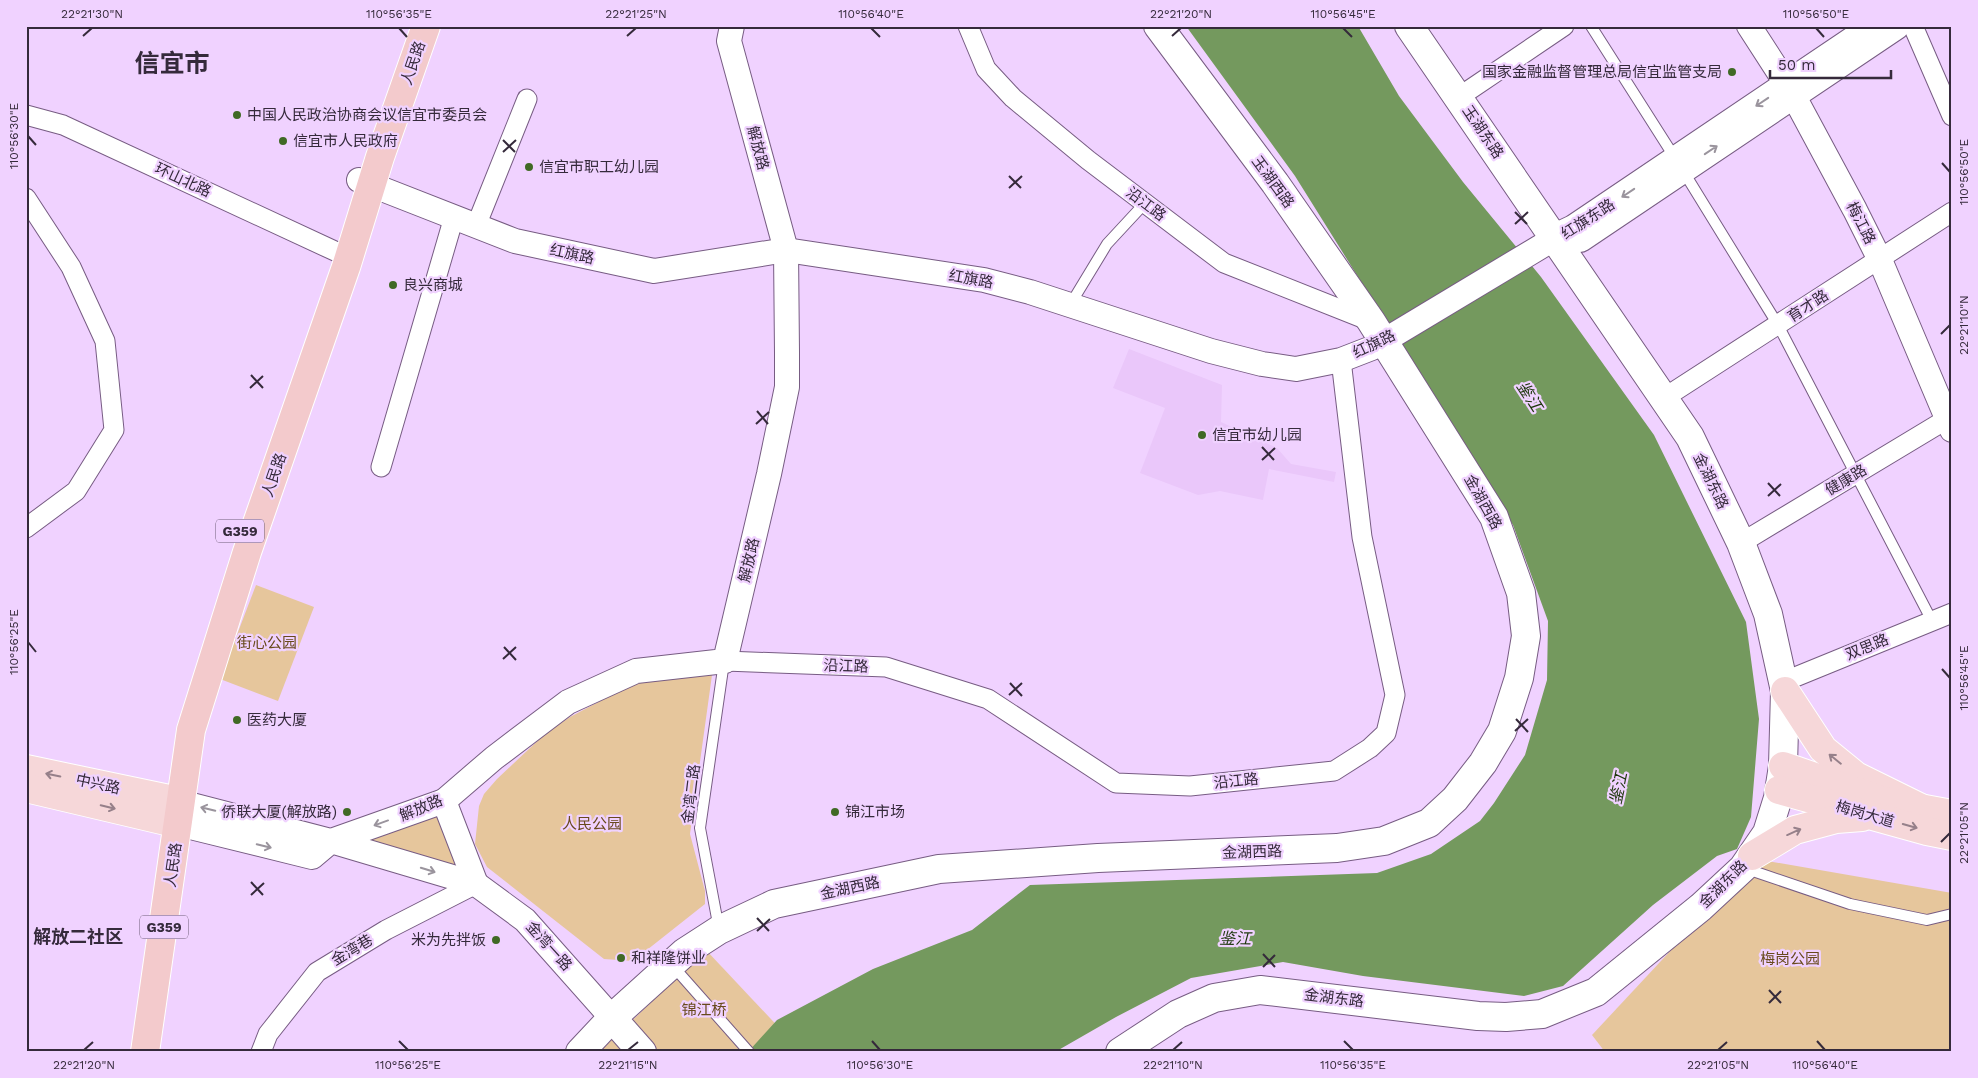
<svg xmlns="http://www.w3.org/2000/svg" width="1978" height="1078" viewBox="0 0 1978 1078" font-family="'Work Sans','Noto Sans SC',sans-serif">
	<rect width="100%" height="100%" fill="#f0d2ff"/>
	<polygon fill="#eac7fa" points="1129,349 1222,385 1221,422 1277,448 1291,464 1336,472 1334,482 1269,469 1263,500 1220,491 1198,495 1140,473 1165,408 1113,388"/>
	<g fill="#e6c69c">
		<polygon points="256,585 314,607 278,701 220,679"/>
		<polygon points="712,675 690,834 705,891 705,904 633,961 604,959 487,867 475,844 479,806 484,794 497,779 546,733 570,717 642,679"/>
		<polygon points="437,816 458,866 355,843"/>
		<polygon points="1756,859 1952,893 1952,1052 1605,1052 1592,1035"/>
		<polygon points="706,950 802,1052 599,1052"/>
	</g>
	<polygon fill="#74995e" points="1186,26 1358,26 1399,96 1463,182 1541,277 1654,435 1746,622 1759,719 1751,817 1737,849 1717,856 1653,905 1563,986 1524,996 1363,976 1283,962 1191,978 1116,1017 1055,1052 748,1052 777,1020 873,969 972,930 1030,885 1377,873 1431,854 1480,821 1494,803 1525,755 1547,680 1548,621 1513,525 1295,176"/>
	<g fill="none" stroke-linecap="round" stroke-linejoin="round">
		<g stroke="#775c83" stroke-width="12">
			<g id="service">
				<polyline points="1591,26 1682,169 1778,325 1932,621"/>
				<polyline points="1070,305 1107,244 1145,203"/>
				<polyline points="1744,868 1850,904 1927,920 1952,914"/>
				<polyline points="719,929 700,828 724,662"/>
				<polyline points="672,965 749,1052"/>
			</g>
		</g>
		<g stroke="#775c83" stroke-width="21">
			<g id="minor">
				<polyline points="968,26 986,69 1013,98 1088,160 1224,263 1370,321"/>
				<polyline points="1913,26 1952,116"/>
				<polyline points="1459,97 1564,26"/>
				<polyline points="26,115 63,125 337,252"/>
				<polyline points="26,198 71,267 105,341 114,430 76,491 26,528"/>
				<polyline points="476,226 527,99"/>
				<polyline points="1664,398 1952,212"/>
				<polyline points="381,467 454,217"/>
				<polyline points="1741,543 1952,416"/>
				<polyline points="725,661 886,667 988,699 1116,783 1190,786 1334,771 1370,748 1386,733 1395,695 1362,537 1341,360"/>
				<polyline points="1783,682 1952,613"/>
				<polyline points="261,1052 268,1034 317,972 386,930 476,884"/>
			</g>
		</g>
		<g stroke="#775c83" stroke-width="26">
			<g id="tertiary">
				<polyline points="1749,26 1791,91 1855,210 1880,260 1952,430"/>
				<polyline points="359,180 515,241 654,271 786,250 984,280 1030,292 1211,351 1262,364 1296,369 1341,360 1372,348 1555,238"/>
				<polyline points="169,799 331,841 444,801 494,758 568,702 636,671 725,661 769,474 787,387 787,352 786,250 729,41 732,26"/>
				<polyline points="444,801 476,884"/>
				<polyline points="166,821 312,857 331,841 476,884 525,920 612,1018"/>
			</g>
		</g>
		<g stroke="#775c83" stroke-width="30">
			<g id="secondary">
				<polyline points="1875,26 1574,229 1555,238 1580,238 1895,26"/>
				<polyline points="612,1018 642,1052"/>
				<polyline points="580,1052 612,1018 685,952 719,930 774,904 939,869 1098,858 1337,848 1384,841 1429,823 1455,799 1483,763 1502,731 1519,678 1526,636 1521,593 1494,517 1371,321 1275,183 1158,26"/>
				<polyline points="1120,1052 1178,1014 1214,998 1260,990 1478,1016 1506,1017 1542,1014 1596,992 1701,907 1743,868 1767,833 1778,798 1783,766 1785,691 1768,614 1741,543 1690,437 1409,26"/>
			</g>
		</g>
		<g stroke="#fff" stroke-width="30">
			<g id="primary">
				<polyline points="1785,691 1823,749 1856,776 1923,809"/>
				<polyline points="1783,766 1887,802 1952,814"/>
				<polyline points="26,769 169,799"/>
				<polyline points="26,788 166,821"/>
				<polyline points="1779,790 1927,831 1952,836"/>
				<polyline points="1752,856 1795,830 1836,819 1862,817"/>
			</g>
		</g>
		<g stroke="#fff" stroke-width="30">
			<polyline id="trunk" points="145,1052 191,730 247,552 346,267 380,157 426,26"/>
		</g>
		<use href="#service" stroke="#fff" stroke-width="10"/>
		<use href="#minor" stroke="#fff" stroke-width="19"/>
		<use href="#tertiary" stroke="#fff" stroke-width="24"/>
		<use href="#secondary" stroke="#fff" stroke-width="28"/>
		<use href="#primary" stroke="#f6d7d9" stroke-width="28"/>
		<use href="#trunk" stroke="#f3cacc" stroke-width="28"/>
	</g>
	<defs><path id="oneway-shaft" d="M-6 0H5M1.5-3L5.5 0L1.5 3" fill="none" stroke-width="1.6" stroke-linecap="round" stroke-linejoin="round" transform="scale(1.25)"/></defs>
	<g stroke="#9a949d">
		<use href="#oneway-shaft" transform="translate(1762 102) rotate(146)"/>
		<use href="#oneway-shaft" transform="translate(1711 150) rotate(-34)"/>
		<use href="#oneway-shaft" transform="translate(1628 193) rotate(146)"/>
		<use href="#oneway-shaft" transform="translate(208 809) rotate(-166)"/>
		<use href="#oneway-shaft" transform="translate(381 823) rotate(160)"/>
		<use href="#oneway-shaft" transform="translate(264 846) rotate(14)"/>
		<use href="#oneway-shaft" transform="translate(428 870) rotate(17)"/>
	</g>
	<g stroke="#96808a">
		<use href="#oneway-shaft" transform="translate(1835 759) rotate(-141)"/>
		<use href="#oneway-shaft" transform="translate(53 775) rotate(-168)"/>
		<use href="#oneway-shaft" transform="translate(108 807) rotate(13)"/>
		<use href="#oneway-shaft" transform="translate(1910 826) rotate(16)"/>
		<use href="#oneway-shaft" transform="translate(1794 832) rotate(-24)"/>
	</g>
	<path fill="none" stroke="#352a3b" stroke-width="2" d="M399,28L407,37M871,28L880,37M1343,28L1352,37M1816,28L1824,37M83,36L92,28M627,36L636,28M1172,36L1181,28M28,136L36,145M503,140L515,152M503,152L516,140M1942,163L1950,172M1009,176L1021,188M1009,188L1022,176M1515,212L1527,224M1515,224L1528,212M1941,334L1950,325M251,375L263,388M250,388L263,376M757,411L768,424M756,424L769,412M1262,447L1274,460M1262,460L1275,448M1768,483L1780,496M1768,496L1781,484M28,642L36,652M504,647L516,660M503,659L516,647M1942,669L1950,678M1010,683L1022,696M1009,695L1022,683M1516,719L1528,732M1515,731L1528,719M1941,842L1950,833M251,882L263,895M251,895L264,883M757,918L769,931M757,931L770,919M1263,954L1275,967M1263,967L1275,955M1769,990L1781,1003M1769,1003L1781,991M399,1041L408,1050M872,1041L880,1050M1344,1041L1353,1050M1817,1041L1825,1050M84,1050L93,1042M628,1050L638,1042M1173,1050L1182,1042M1718,1050L1727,1042"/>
	<g fill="#406925" stroke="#f0d2ff" stroke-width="2">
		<circle cx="1732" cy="72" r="5"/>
		<circle cx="237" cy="115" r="5"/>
		<circle cx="283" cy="141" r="5"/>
		<circle cx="529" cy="167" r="5"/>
		<circle cx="393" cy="285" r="5"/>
		<circle cx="1202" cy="435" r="5"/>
		<circle cx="237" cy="720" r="5"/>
		<circle cx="347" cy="812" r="5"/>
		<circle cx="835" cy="812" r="5"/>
		<circle cx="496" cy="940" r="5"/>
		<circle cx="621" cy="958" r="5"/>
	</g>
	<g text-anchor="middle" stroke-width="4.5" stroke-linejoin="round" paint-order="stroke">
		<g fill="#f0d2ff" stroke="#6d5c76" stroke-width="1">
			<rect x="216" y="519.5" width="48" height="23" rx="4"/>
			<rect x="140" y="915.5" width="48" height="23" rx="4"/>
		</g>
		<g font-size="14" font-weight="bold" fill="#352a3b">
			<text x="240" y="536">G359</text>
			<text x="164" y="932">G359</text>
		</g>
		<g font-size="15" fill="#352a3b" stroke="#f0d2ff">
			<text transform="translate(413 63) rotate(-71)" y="5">人民路</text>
			<text transform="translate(1483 132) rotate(56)" y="5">玉湖东路</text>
			<text transform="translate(758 148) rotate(75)" y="5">解放路</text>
			<text transform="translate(183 180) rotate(25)" y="5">环山北路</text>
			<text transform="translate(1273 182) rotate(54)" y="5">玉湖西路</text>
			<text transform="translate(1146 204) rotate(37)" y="5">沿江路</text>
			<text transform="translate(1588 219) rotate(-33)" y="5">红旗东路</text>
			<text transform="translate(1861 223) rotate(63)" y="5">梅江路</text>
			<text transform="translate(572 254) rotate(12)" y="5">红旗路</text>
			<text transform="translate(971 279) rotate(10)" y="5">红旗路</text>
			<text transform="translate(1808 306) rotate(-33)" y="5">育才路</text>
			<text transform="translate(1374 344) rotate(-26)" y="5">红旗路</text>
			<text transform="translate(274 475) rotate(-71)" y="5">人民路</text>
			<text transform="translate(1846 480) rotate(-31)" y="5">健康路</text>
			<text transform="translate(1711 481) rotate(64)" y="5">金湖东路</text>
			<text transform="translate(1483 502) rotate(61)" y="5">金湖西路</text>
			<text transform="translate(749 560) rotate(-77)" y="5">解放路</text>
			<text transform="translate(1867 647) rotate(-22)" y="5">双思路</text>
			<text transform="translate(846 666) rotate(2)" y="5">沿江路</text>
			<text transform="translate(1236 781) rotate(-6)" y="5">沿江路</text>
			<text transform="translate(98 784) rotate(12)" y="5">中兴路</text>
			<text transform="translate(691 794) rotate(-83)" y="5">金湾二路</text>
			<text transform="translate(421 808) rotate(-22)" y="5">解放路</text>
			<text transform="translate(1865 814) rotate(16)" y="5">梅岗大道</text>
			<text transform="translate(1252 852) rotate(-2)" y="5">金湖西路</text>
			<text transform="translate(173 865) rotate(-82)" y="5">人民路</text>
			<text transform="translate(1723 884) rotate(-45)" y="5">金湖东路</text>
			<text transform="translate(850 888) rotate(-12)" y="5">金湖西路</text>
			<text transform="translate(549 946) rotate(48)" y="5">金湾一路</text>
			<text transform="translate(352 950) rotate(-31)" y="5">金湾巷</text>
			<text transform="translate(1334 998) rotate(7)" y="5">金湖东路</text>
		</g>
		<g font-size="15" fill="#352a3b" stroke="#f0d2ff" text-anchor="start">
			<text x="1722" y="77" text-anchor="end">国家金融监督管理总局信宜监管支局</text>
			<text x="247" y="120">中国人民政治协商会议信宜市委员会</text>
			<text x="293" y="146">信宜市人民政府</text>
			<text x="539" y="172">信宜市职工幼儿园</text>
			<text x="403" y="290">良兴商城</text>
			<text x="1212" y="440">信宜市幼儿园</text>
			<text x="247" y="725">医药大厦</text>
			<text x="337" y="817" text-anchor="end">侨联大厦(解放路)</text>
			<text x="845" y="817">锦江市场</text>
			<text x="486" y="945" text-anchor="end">米为先拌饭</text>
			<text x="631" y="963">和祥隆饼业</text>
		</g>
		<g font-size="15" fill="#684a1c" stroke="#f0d2ff">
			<text x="267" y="648">街心公园</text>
			<text x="592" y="829">人民公园</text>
			<text x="1790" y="964">梅岗公园</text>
			<text x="704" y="1015">锦江桥</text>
		</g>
		<g font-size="16" font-style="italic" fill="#1d370c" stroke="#f0d2ff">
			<text transform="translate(1530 396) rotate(57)" y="6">鉴江</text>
			<text transform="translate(1618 788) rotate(-78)" y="6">鉴江</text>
			<text transform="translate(1235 938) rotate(1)" y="6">鉴江</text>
		</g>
		<g font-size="18" font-weight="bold" fill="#352a3b" stroke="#f0d2ff">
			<text x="78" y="943">解放二社区</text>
		</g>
		<g font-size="25" font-weight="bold" fill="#352a3b" stroke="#f0d2ff">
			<text x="172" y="72">信宜市</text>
		</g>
	</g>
	<rect width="1978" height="1078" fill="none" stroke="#f0d2ff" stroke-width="55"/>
	<path d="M1770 70v8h121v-8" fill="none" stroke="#352a3b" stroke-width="2.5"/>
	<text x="1778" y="70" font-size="15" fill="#352a3b" stroke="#f0d2ff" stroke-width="4" paint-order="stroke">50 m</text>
	<rect x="28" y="28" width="1922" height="1022" fill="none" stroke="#352a3b" stroke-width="2"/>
	<g font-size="12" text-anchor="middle" fill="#352a3b">
		<text x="92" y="18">22°21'30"N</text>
		<text x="399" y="18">110°56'35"E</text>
		<text x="636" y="18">22°21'25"N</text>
		<text x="871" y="18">110°56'40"E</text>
		<text x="1181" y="18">22°21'20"N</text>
		<text x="1343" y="18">110°56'45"E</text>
		<text x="1816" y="18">110°56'50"E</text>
		<text transform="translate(14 136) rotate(-90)" y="4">110°56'30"E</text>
		<text transform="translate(1964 172) rotate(-90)" y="4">110°56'50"E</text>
		<text transform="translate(1964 325) rotate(-90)" y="4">22°21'10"N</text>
		<text transform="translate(14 642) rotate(-90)" y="4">110°56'25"E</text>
		<text transform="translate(1964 678) rotate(-90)" y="4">110°56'45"E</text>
		<text transform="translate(1964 833) rotate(-90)" y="4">22°21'05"N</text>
		<text x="84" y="1069">22°21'20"N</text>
		<text x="408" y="1069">110°56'25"E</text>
		<text x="628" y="1069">22°21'15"N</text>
		<text x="880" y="1069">110°56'30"E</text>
		<text x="1173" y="1069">22°21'10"N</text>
		<text x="1353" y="1069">110°56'35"E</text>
		<text x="1718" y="1069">22°21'05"N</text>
		<text x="1825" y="1069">110°56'40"E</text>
	</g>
</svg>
